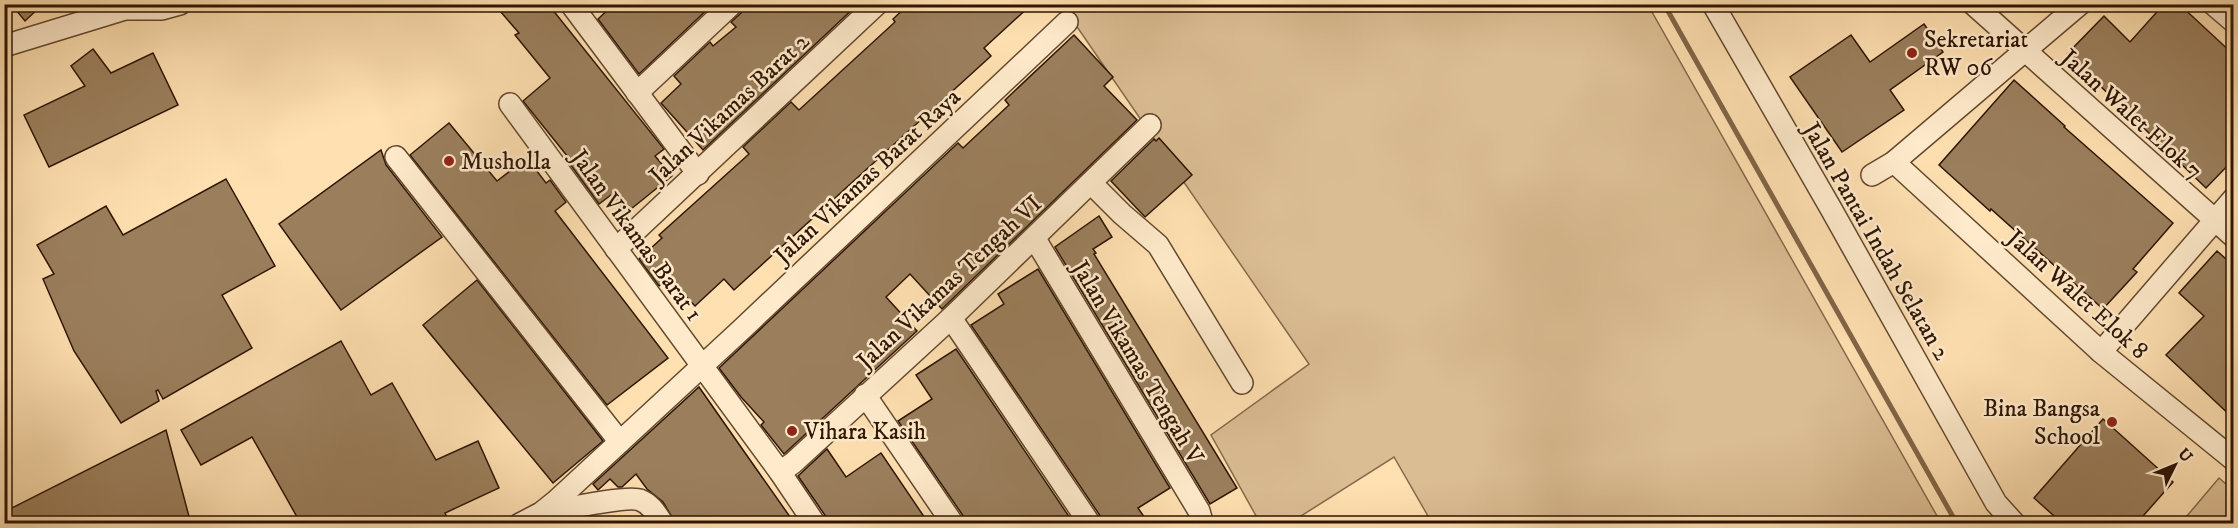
<svg xmlns="http://www.w3.org/2000/svg" width="2238" height="528" viewBox="0 0 2238 528" font-family="'IM FELL DW Pica',serif">
	<rect width="100%" height="100%" fill="#ffe0b1"/>
	<filter id="stains"><feTurbulence type="fractalNoise" baseFrequency=".00333" numOctaves="4"/><feColorMatrix values="0 0 0 0 .2 0 0 0 0 .09 0 0 0 0 .02 0 0 0 .5 -.17"/></filter>
	<radialGradient id="worn" r=".72"><stop offset=".6" stop-color="#630" stop-opacity="0"/><stop offset="1" stop-color="#630" stop-opacity=".3"/></radialGradient>
	<g fill="#dbbd93" stroke="#84694b" stroke-width="1.5">
		<polygon points="1062,5 1648,5 1941,523 1432,523 1394,457 1290,523 1260,523 1211,435 1309,364"/>
		<polygon points="2219,478 2233,490 2233,523 2181,523"/>
	</g>
	<g fill="none" stroke-linecap="round" stroke-linejoin="round">
		<polyline stroke="#816548" stroke-width="5" points="1664,4 1957,524"/>
	</g>
	<g fill="#9b7f5d" stroke="#2e1503" stroke-width="1.5">
		<polygon points="11,4 43,4 25,21"/>
		<polygon points="494,4 548,4 664,149 655,156 672,176 626,213 611,195 599,204 570,164 572,162 523,101 550,78 515,35 519,33"/>
		<polygon points="614,4 713,4 639,74 598,19"/>
		<polygon points="744,4 858,4 703,150 661,103 681,84 674,76 710,42 713,46 736,27 731,22 741,13"/>
		<polygon points="909,4 1032,4 984,48 991,56 734,290 724,279 695,306 668,278 659,286 639,259 662,238 659,235 749,154 743,147 791,102 799,110 895,22 893,19"/>
		<polygon points="2164,4 2179,4 2234,55 2234,159 2206,188 2067,54 2104,16 2130,42"/>
		<polygon points="1924,24 1943,52 1890,90 1904,110 1842,152 1790,77 1851,35 1870,62"/>
		<polygon points="1074,35 1113,77 1104,86 1137,120 942,309 910,274 886,297 917,331 784,454 761,425 764,422 741,397 719,368 958,143 963,148 1009,105 1005,100"/>
		<polygon points="93,49 111,73 153,53 178,105 49,167 24,115 85,86 71,66"/>
		<polygon points="2014,80 2065,126 2064,127 2173,223 2133,269 2137,272 2103,309 1991,209 1990,211 1939,165"/>
		<polygon points="449,123 497,181 527,158 546,183 550,180 566,202 555,211 668,358 607,405 410,155"/>
		<polygon points="1159,138 1192,175 1145,217 1111,181 1154,139 1156,141"/>
		<polygon points="381,150 386,165 442,237 341,310 279,224"/>
		<polygon points="226,179 275,266 222,295 252,348 163,399 158,390 156,391 159,401 121,423 74,351 43,279 54,274 37,245 106,206 123,235"/>
		<polygon points="1099,216 1112,237 1093,249 1096,253 1094,254 1237,488 1210,504 1055,247"/>
		<polygon points="2217,251 2234,266 2234,419 2166,355 2204,316 2179,293"/>
		<polygon points="1038,269 1170,488 1138,508 1149,524 1103,524 1101,517 971,325 1004,304 998,294"/>
		<polygon points="477,280 603,441 553,483 423,325"/>
		<polygon points="341,341 371,395 392,383 436,460 478,441 499,488 445,513 450,524 301,524 252,437 201,465 181,430"/>
		<polygon points="956,349 1074,524 966,524 964,517 898,421 932,399 916,375"/>
		<polygon points="699,387 743,450 795,524 676,524 663,502 647,489 636,474 622,487 618,487 610,479 598,490 593,484"/>
		<polygon points="2103,419 2173,482 2136,524 2063,524 2034,498"/>
		<polygon points="166,430 191,524 4,524 4,512"/>
		<polygon points="827,449 846,477 881,453 929,524 831,524 798,476"/>
	</g>
	<g fill="none" stroke-linecap="round" stroke-linejoin="round">
		<g stroke="#62482e" stroke-width="24">
			<g id="minor">
				<polyline points="571,4 698,174"/>
				<polyline points="1713,4 1830,207 1996,503 2015,524"/>
				<polyline points="1973,4 2234,237"/>
				<polyline points="2213,4 2234,22"/>
				<polyline points="4,46 125,9 162,9 180,4"/>
				<polyline points="637,93 732,4"/>
				<polyline points="510,104 780,472 815,524"/>
				<polyline points="396,157 620,442"/>
				<polyline points="1894,162 2101,352 2234,460"/>
				<polyline points="1872,175 1894,162 2080,4"/>
				<polyline points="1091,183 1122,214 1158,245 1242,383"/>
				<polyline points="1035,239 1199,511 1201,518 1198,524"/>
				<polyline points="616,249 877,4"/>
				<polyline points="951,318 1090,524"/>
				<polyline points="2101,352 2234,198"/>
				<polyline points="865,395 953,524"/>
				<polyline points="780,472 793,463 951,318 1150,125"/>
				<path d="M542,513C559,510 628,495 640,500C651,504 657,515 663,524"/>
				<polyline points="520,524 541,513 556,501 741,330 1067,22"/>
			</g>
		</g>
		<use href="#minor" stroke="#ffebcc" stroke-width="21"/>
	</g>
	<g fill="#8f2418" stroke="#ffebcc" stroke-width="2">
		<circle cx="1912" cy="53" r="6"/>
		<circle cx="449" cy="161" r="6"/>
		<circle cx="2112" cy="422" r="6"/>
		<circle cx="792" cy="431" r="6"/>
	</g>
	<g text-anchor="middle" stroke-width="5" stroke-linejoin="round" paint-order="stroke">
		<g font-size="24" fill="#2e1503" stroke="#ffebcc" text-anchor="start">
			<text x="1924" y="47">Sekretariat<tspan x="1924" dy="28">RW 06</tspan></text>
			<text x="461" y="169">Musholla</text>
			<text x="2100" y="416" text-anchor="end">Bina Bangsa<tspan x="2100" dy="28">School</tspan></text>
			<text x="804" y="439">Vihara Kasih</text>
		</g>
		<g font-size="24" fill="#2e1503" stroke="#ffebcc">
			<text transform="translate(729 108) rotate(-43)" y="8">Jalan Vikamas Barat 2</text>
			<text transform="translate(2132 114) rotate(42)" y="8">Jalan Walet Elok 7</text>
			<text transform="translate(867 176) rotate(-43)" y="8">Jalan Vikamas Barat Raya</text>
			<text transform="translate(637 235) rotate(54)" y="8">Jalan Vikamas Barat 1</text>
			<text transform="translate(1877 241) rotate(60)" y="8">Jalan Pantai Indah Selatan 2</text>
			<text transform="translate(949 282) rotate(-43)" y="8">Jalan Vikamas Tengah VI</text>
			<text transform="translate(2078 294) rotate(42)" y="8">Jalan Walet Elok 8</text>
			<text transform="translate(1138 362) rotate(59)" y="8">Jalan Vikamas Tengah V</text>
		</g>
	</g>
	<rect width="2238" height="528" fill="none" stroke="#ffe0b1" stroke-width="24"/>
	<rect x="6" y="6" width="2226" height="516" fill="none" stroke="#2e1503" stroke-width="3"/>
	<rect x="12" y="12" width="2214" height="504" fill="none" stroke="#2e1503" stroke-width="1.5"/>
	<g transform="translate(2175 465) rotate(47)" stroke="#ffebcc" stroke-width="4.5" paint-order="stroke">
	<path d="M0-4.5L10 22L0 15L-10 22Z" fill="#2e1503"/>
	<text y="-9" font-size="16" font-weight="bold" text-anchor="middle" fill="#2e1503">U</text>
	</g>
	<rect width="100%" height="100%" filter="url(#stains)"/>
	<rect width="100%" height="100%" fill="url(#worn)"/>
</svg>
